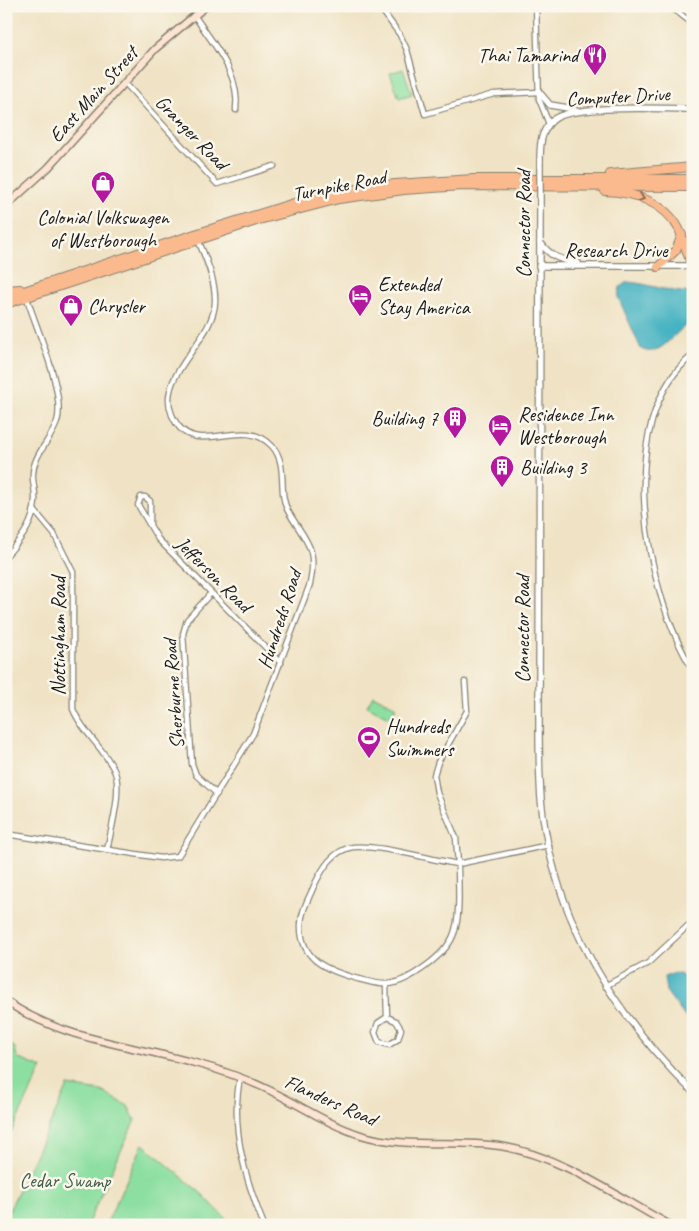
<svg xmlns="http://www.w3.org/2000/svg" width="699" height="1231" viewBox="0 0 699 1231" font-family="Caveat,sans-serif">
	<rect width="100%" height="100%" fill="#fbf7ec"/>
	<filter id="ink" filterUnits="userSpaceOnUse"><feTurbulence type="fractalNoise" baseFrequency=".02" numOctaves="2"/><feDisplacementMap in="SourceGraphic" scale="10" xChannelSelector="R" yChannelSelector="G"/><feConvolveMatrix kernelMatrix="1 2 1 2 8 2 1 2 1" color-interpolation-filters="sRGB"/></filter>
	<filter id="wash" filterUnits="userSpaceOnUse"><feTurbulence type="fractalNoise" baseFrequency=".0096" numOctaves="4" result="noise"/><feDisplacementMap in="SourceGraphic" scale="20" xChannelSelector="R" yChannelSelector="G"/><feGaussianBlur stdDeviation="1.12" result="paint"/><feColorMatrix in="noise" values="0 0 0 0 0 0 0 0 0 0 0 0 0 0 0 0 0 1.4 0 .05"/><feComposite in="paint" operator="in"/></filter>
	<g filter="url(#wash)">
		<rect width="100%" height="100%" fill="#f0e3c5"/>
		<g fill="#8cdfa0" stroke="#547e5e">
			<polygon points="403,69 412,94 399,98 390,73"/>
			<polygon points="373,695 396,707 391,718 367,706"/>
			<polygon points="6,1040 15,1048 17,1058 42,1068 6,1143"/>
			<polygon points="68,1086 101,1091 128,1106 135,1120 87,1225 6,1225 6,1217"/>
			<polygon points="143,1144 202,1194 228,1221 240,1225 106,1225"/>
		</g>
		<g fill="#46b3c2" stroke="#31686f">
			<path d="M627,282C649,283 671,294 693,292V321C676,328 661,360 641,349L618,297L620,287Z"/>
			<path d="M675,973L682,975C691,986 693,1002 693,1016L690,1018L685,1017L666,991L664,977Z"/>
		</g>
	</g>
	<g filter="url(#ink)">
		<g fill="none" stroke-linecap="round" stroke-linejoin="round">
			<g stroke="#868070" stroke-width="7">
				<g id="minor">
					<polyline points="379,6 400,35 407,50 425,114 494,94 539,92"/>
					<polyline points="536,6 539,99 549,124"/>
					<polyline points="644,6 662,8 669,6"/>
					<polyline points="670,6 693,24"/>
					<path d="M194,15C213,44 241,74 236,110"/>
					<polyline points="124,82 217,184 274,166"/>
					<path d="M693,355C612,419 645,593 693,670"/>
					<path d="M34,510L54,534L73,572V709C82,732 104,748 114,770C123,788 111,830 107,850"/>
					<polyline points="150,524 150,501 145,497 141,497 138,505 158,539 281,663"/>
					<path d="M6,556C22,538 36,521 35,496C35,488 32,481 33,473C34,454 51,440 57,422C66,393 36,328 27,298"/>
					<polyline points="211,593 187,620 183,634 192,764 196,775 217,794"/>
					<path d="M465,682L467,711L438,762L434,775L437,793L456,838L458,864C433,860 376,844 353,847C333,850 322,869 314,886C309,898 301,911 301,925C300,961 329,971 358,979C368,981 378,985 388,984C409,982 445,955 453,936C461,918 458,884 458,864L549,845"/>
					<path d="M6,834L161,858L178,856L253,734L310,584C318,546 305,541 288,511C277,491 289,465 272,446C241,412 193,464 172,415C155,375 214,341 215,302C216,282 206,258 198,240"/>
					<polyline points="386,985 387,1017 378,1023 375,1032 379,1042 389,1045 398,1039 401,1029 396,1021 387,1017"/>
					<polyline points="605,986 648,963 693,921"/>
					<path d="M240,1078C230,1127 245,1179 264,1225"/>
				</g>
			</g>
			<g stroke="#868070" stroke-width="8">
				<g id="tertiary">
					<polyline points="539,92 550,105 574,109"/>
					<path d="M540,162C540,146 540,131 553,120C570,104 666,109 693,109"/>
					<path d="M540,205L539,720C539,746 539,773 541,799C552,915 612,1012 693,1092"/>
					<path d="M540,242C550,257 561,260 578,263"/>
					<polyline points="539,266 692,266"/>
				</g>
			</g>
			<g stroke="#868070" stroke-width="9">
				<g id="secondary">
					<polyline points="6,206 48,168 155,49 206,6"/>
					<path d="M6,1001C60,1040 133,1045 195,1063C221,1070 246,1079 269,1090C300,1105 329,1125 361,1135C406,1149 454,1139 500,1146C562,1156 616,1196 670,1225"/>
				</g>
			</g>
			<g stroke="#868070" stroke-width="10">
				<g id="trunk">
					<polyline points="610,174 693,167"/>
					<path d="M605,191C633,192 665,202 679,229C684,240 687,254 692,266"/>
					<polyline points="658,267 676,250 682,235"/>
					<polyline points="6,290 20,289"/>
					<polyline points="6,297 195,234 294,203 343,191 395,184 474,179 693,179"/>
					<polyline points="6,304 259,220 339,199 404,190 462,186 693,187"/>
				</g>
			</g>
			<use href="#minor" stroke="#fff" stroke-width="4.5"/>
			<use href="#tertiary" stroke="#fff" stroke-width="5.5"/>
			<use href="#secondary" stroke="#fde3d1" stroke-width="6"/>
			<use href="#trunk" stroke="#fbba8d" stroke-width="8"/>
			<g stroke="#868070" stroke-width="8" stroke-linecap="butt">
				<polyline id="tertiary-bridge" points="540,205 540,162"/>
			</g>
			<use href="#tertiary-bridge" stroke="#fff" stroke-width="5.5"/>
		</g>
		<defs><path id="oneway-chevron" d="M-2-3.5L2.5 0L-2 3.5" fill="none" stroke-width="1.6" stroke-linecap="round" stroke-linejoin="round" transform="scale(1.25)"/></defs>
		<use stroke="#8c6b54" href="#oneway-chevron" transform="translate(641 198) rotate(19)"/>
	</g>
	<defs>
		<g id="restaurant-pin" transform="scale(1.25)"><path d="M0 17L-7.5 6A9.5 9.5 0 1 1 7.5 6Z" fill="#b5179e" stroke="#fbf7ec"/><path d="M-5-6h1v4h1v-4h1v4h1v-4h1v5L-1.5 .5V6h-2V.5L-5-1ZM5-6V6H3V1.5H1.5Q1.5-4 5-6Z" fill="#fff"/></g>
		<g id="shop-pin" transform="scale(1.25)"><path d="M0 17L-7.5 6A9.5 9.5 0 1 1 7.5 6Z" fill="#b5179e" stroke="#fbf7ec"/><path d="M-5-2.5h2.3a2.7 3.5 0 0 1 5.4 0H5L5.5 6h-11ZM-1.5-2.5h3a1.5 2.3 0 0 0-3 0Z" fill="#fff"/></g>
		<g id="hotel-pin" transform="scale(1.25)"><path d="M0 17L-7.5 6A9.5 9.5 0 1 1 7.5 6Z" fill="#b5179e" stroke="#fbf7ec"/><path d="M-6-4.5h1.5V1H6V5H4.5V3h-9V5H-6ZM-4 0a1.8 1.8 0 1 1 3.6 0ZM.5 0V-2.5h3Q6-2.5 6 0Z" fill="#fff"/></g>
		<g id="building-pin" transform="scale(1.25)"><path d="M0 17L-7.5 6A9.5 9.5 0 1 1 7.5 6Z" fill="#b5179e" stroke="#fbf7ec"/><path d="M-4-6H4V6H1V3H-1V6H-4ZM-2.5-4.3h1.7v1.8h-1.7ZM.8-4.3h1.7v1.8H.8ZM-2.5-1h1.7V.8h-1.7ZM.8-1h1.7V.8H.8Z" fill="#fff"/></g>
		<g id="stadium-pin" transform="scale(1.25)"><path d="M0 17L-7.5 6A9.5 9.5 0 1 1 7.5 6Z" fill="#b5179e" stroke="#fbf7ec"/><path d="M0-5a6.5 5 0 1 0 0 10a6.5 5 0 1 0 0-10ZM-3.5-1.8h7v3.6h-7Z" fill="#fff"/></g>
	</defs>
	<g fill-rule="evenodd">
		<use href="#restaurant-pin" x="595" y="55"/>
		<use href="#shop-pin" x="103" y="183"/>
		<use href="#hotel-pin" x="360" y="296"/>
		<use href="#shop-pin" x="71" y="306"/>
		<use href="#building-pin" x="455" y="418"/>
		<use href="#hotel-pin" x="500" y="426"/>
		<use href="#building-pin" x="502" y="467"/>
		<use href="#stadium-pin" x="369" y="738"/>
	</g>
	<g text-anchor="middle" stroke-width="5" stroke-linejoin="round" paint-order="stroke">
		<g font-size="20" fill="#1c1c1c" stroke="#fbf7ec" text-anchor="start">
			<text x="578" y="62" text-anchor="end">Thai Tamarind</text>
			<text x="103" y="224" text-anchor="middle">Colonial Volkswagen<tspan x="103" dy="23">of Westborough</tspan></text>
			<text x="378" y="291">Extended<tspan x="378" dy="23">Stay America</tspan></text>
			<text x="88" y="313">Chrysler</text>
			<text x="518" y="421">Residence Inn<tspan x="518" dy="23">Westborough</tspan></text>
			<text x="438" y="425" text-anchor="end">Building 7</text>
			<text x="520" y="474">Building 3</text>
			<text x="386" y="733">Hundreds<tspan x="386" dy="23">Swimmers</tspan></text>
		</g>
		<g font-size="20" fill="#1c1c1c" stroke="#fbf7ec">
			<text transform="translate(93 94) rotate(-48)" y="7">East Main Street</text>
			<text transform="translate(618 96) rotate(-3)" y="7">Computer Drive</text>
			<text transform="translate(192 132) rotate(46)" y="7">Granger Road</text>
			<text transform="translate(339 185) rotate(-11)" y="7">Turnpike Road</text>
			<text transform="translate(523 224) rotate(-90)" y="7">Connector Road</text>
			<text x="616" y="257">Research Drive</text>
			<text transform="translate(214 574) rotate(45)" y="7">Jefferson Road</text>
			<text transform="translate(279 619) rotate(-72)" y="7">Hundreds Road</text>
			<text transform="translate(522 629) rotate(-90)" y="7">Connector Road</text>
			<text transform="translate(58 636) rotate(-90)" y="7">Nottingham Road</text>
			<text transform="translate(173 694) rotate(-94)" y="7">Sherburne Road</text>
			<text transform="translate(331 1100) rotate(24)" y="7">Flanders Road</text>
		</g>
		<g font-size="20" fill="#43604a" stroke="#fbf7ec">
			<text x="65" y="1187">Cedar Swamp</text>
		</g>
	</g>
	<rect width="699" height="1231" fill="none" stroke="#fbf7ec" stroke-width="25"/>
</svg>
